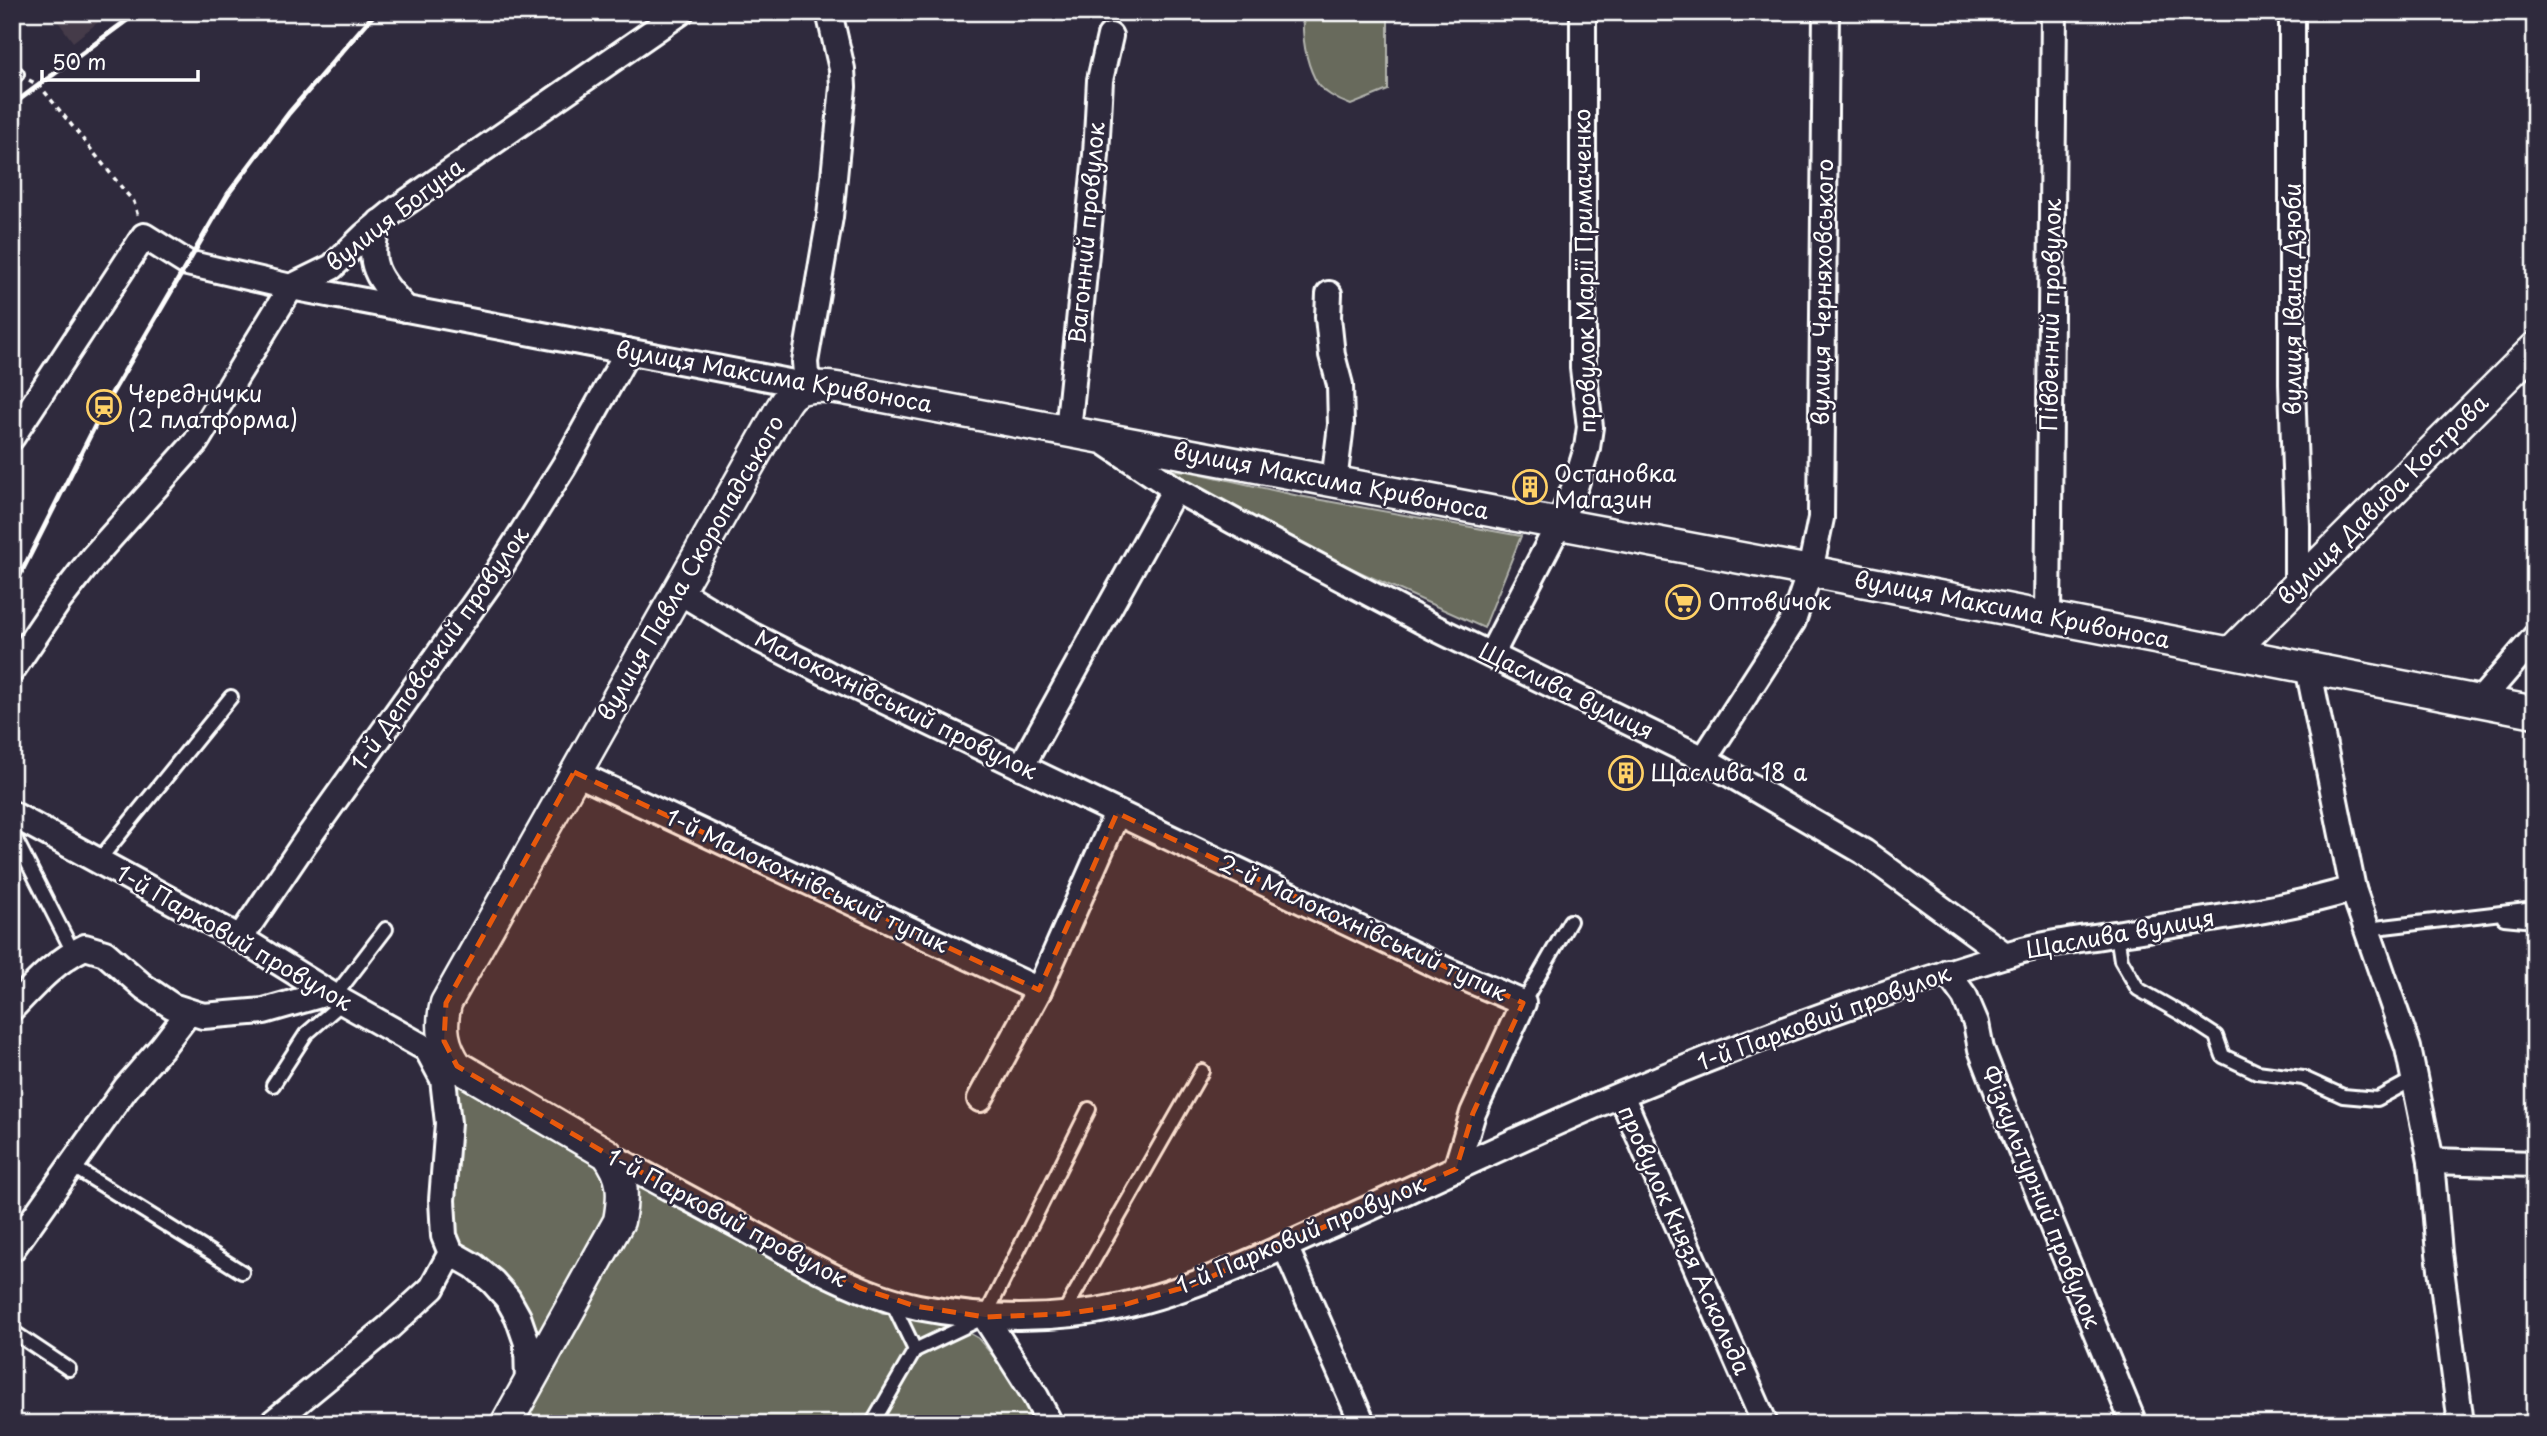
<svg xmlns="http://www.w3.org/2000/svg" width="2547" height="1436" viewBox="0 0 2547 1436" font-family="'Playpen Sans',sans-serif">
	<rect width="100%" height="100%" fill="#2f2a3d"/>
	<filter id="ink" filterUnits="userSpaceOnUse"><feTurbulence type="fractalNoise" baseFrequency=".0143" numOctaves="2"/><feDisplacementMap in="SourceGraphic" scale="14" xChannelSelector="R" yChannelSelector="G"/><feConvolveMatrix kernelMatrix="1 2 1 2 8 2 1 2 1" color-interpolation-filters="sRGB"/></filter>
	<g filter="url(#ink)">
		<polygon fill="#443a48" points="51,12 111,12 73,42"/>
		<g fill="#676a5c" stroke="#b3b4ae" stroke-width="2">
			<path d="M1303,12H1388V90L1351,105C1339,101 1320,91 1315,79C1305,59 1302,33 1303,12Z"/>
			<polygon points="1170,470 1188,471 1299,496 1521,536 1484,628 1309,549 1171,478"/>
			<polygon points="456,1081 675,1207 883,1313 948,1321 978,1338 1019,1386 1042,1424 530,1424 524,1417 539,1383 502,1280 459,1242 448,1207"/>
		</g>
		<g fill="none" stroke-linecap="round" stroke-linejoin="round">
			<g stroke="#fff" stroke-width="18">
				<g id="service">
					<polyline points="12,77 17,74"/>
					<polyline points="12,832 73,952"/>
					<polyline points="99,860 231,697"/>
					<polyline points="2504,918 2535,921"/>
					<polyline points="2367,929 2535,909"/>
					<polyline points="2117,934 2121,960 2138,989 2182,1014 2216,1036 2223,1056 2257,1072 2303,1078 2343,1096 2377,1099 2414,1079"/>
					<polyline points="334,997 386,929"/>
					<polyline points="1523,1003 1570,921"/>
					<polyline points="273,1085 306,1034 343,1002"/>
					<polyline points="70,1165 242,1272"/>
					<polyline points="891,1300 915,1350"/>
					<polyline points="1063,1314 1202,1071"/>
					<polyline points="12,1331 69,1369"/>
					<polyline points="872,1424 915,1350 985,1317 1089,1109"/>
				</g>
			</g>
			<g stroke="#fff" stroke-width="30">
				<g id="minor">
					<polyline points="2292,12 2292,384 2297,526 2297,586"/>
					<path d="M380,222C363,263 379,280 406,309"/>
					<polyline points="1329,294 1328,317 1332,355 1340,385 1341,425 1334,482"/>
					<polyline points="815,387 806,374 805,362 830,217 843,87 842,69 829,12"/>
					<polyline points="1068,431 1096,155 1100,80 1110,36"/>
					<polyline points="12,437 144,236 187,263 291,287 815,387"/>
					<path d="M1102,440L1175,489L1235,522L1433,627L1704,759L1864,852L2005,955C2044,943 2080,939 2121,933C2198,921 2279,911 2353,889"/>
					<polyline points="678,591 753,636 828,674 1446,970 1523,1003 1473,1113 1456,1169"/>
					<polyline points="2048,617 2054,12"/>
					<polyline points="1491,655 1559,524 1576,484 1587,448 1590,427 1583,368 1583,12"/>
					<polyline points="2308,667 2353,889 2408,1048 2431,1161 2439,1253 2461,1424"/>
					<polyline points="12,670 58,602 93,557 196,442 291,287 332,267 365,235 398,208 681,12"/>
					<polyline points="2480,701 2535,637"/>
					<polyline points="1704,759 1793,621 1810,571 1821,518 1826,12"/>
					<polyline points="1021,767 1175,489"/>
					<polyline points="574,772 1039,990"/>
					<polyline points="12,814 240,938 343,1002 457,1066"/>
					<polyline points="240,938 305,842 498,571 564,466 628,351"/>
					<polyline points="1947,972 1965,997 1976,1023 1981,1049 2005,1111 2134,1424"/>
					<path d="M12,1008C34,985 55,961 85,947L105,953L144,987L172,1006L203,1016L264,1011L327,993"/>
					<polyline points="427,1049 443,1079 448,1123 442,1200 444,1236 451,1253 474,1266 493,1282 508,1299 518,1317 527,1343 528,1384"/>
					<polyline points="1621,1095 1765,1424"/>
					<polyline points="980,1099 1039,990 1117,813"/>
					<path d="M607,1154C654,1180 700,1204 747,1230C800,1260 857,1294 918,1307C983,1320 1056,1321 1121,1306C1192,1290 1260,1258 1325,1228C1424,1184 1522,1136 1622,1094C1747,1042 1875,994 2005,955"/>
					<polyline points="2431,1161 2535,1164"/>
					<polyline points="1285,1246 1363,1424"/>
					<polyline points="12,1249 126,1088 162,1047 189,1012"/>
					<polyline points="985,1317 1036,1397 1050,1424"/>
					<polyline points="271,1424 388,1328 432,1288 451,1253"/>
				</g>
			</g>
			<g stroke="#fff" stroke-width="35">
				<g id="tertiary">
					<polyline points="2231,652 2535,348"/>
					<path d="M506,1424L619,1221C624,1194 624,1176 607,1154L457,1066C443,1046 440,1027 446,1003L779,412C783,406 786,399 792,394C812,378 860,393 884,397L1810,571L2535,712"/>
				</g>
			</g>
			<polyline stroke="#fff" stroke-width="3.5" stroke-dasharray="5 5" stroke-linecap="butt" points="29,80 40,86 127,194 134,202 138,217"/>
			<use href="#service" stroke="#2f2a3d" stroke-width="12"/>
			<use href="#minor" stroke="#2f2a3d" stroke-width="24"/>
			<use href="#tertiary" stroke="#2f2a3d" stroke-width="30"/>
			<g stroke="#fff" stroke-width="5">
				<polyline points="12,105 138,12"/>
				<polyline points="12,591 108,400 228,194 289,113 376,12"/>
			</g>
		</g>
	</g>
	<path fill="#e8590c" fill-opacity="0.2" stroke="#e8590c" stroke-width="5" stroke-dasharray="14 9" stroke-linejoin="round" d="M574,772L1039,990L1117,813L1523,1003L1473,1113L1456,1169L1192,1285L1120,1306L1063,1314L985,1317L915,1306L860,1288L607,1154L457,1066L444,1041L446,1003Z"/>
	<defs>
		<g id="station-ring" transform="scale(1.75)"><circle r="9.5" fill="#2f2a3d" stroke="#ffd166" stroke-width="1.5"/><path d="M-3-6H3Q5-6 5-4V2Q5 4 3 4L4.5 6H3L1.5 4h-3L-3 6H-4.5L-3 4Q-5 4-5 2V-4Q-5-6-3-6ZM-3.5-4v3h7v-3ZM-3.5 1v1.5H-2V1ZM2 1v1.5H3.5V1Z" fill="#ffd166"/></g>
		<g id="building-ring" transform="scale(1.75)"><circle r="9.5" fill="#2f2a3d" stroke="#ffd166" stroke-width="1.5"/><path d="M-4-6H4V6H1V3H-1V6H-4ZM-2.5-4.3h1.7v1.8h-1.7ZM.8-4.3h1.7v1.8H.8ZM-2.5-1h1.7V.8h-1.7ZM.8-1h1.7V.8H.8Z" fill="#ffd166"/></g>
		<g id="supermarket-ring" transform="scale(1.75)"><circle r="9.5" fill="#2f2a3d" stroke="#ffd166" stroke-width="1.5"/><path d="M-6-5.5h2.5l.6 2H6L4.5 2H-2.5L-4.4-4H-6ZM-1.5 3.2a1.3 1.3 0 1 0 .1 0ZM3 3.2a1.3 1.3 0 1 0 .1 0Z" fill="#ffd166"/></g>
	</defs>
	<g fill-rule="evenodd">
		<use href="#station-ring" x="104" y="407"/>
		<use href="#building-ring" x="1530" y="487"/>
		<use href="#supermarket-ring" x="1683" y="602"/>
		<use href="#building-ring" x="1626" y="773"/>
	</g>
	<g text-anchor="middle" stroke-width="5" stroke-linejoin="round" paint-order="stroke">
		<g font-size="23" fill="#fff" stroke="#2f2a3d">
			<text transform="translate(395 215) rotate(-38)" y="8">вулиця Богуна</text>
			<text transform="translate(1087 233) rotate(-85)" y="8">Вагонний провулок</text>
			<text transform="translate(1585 271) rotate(-91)" y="8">провулок Марії Примаченко</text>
			<text transform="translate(1823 292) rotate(-89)" y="8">вулиця Черняховського</text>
			<text transform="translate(2293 299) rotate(-90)" y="8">вулиця Івана Дзюби</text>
			<text transform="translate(2051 315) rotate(-89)" y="8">Південний провулок</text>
			<text transform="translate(774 377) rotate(10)" y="8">вулиця Максима Кривоноса</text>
			<text transform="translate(1331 481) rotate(11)" y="8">вулиця Максима Кривоноса</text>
			<text transform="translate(2383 500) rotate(-45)" y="8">вулиця Давида Кострова</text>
			<text transform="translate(691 568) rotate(-60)" y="8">вулиця Павла Скоропадського</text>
			<text transform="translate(2012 610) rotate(11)" y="8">вулиця Максима Кривоноса</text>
			<text transform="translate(440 649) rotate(-55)" y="8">1-й Деповський провулок</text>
			<text transform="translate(1566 691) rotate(26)" y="8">Щаслива вулиця</text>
			<text transform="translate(896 705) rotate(26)" y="8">Малокохнівський провулок</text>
			<text transform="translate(807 881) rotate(25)" y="8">1-й Малокохнівський тупик</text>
			<text transform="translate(1363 928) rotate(25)" y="8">2-й Малокохнівський тупик</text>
			<text transform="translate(2120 934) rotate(-10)" y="8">Щаслива вулиця</text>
			<text transform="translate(234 938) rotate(30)" y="8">1-й Парковий провулок</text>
			<text transform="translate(1824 1018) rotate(-20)" y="8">1-й Парковий провулок</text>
			<text transform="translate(2041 1197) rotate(68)" y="8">Фізкультурний провулок</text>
			<text transform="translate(727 1218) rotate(28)" y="8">1-й Парковий провулок</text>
			<text transform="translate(1301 1235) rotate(-23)" y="8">1-й Парковий провулок</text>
			<text transform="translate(1684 1240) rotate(66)" y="8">провулок Князя Аскольда</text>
		</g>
		<g font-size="23" fill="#fff" stroke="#2f2a3d" text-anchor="start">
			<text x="128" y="402">Череднички<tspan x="128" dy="26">(2 платформа)</tspan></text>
			<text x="1554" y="482">Остановка<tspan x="1554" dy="26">Магазин</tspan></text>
			<text x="1708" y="610">Оптовичок</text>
			<text x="1650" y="781">Щаслива 18 а</text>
		</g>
	</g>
	<rect width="2547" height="1436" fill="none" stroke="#2f2a3d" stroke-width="42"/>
	<rect x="21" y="21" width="2505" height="1394" fill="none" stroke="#fff" stroke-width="2.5" filter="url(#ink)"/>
	<path d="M42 70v10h156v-10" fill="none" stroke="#ffffff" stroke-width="3.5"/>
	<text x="52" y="70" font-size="21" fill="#ffffff" stroke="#2f2a3d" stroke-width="5" paint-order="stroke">50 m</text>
</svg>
